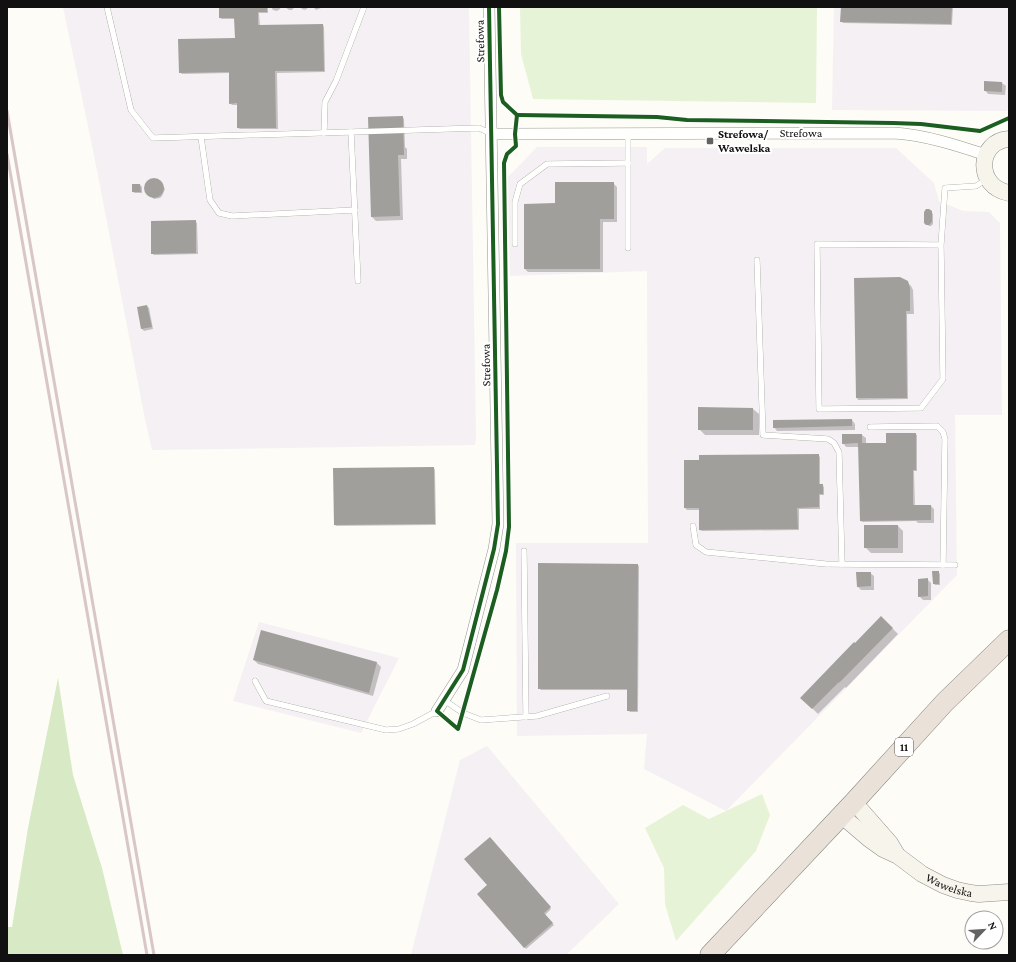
<svg xmlns="http://www.w3.org/2000/svg" width="1016" height="962" viewBox="0 0 1016 962" font-family="'Crimson Pro',serif">
	<rect width="100%" height="100%" fill="#fdfcf7"/>
	<g fill="#f5f0f3">
		<polygon points="63,7 469,7 476,439 475,445 152,450 145,419 94,155"/>
		<polygon points="834,7 1009,7 1009,102 1007,111 832,110"/>
		<polygon points="537,147 647,147 647,164 665,148 896,148 934,183 939,201 963,211 989,212 1000,223 1002,415 955,415 957,575 726,811 644,769 647,734 517,736 516,543 648,543 647,271 510,276 508,177"/>
		<polygon points="259,622 399,658 361,733 233,701"/>
		<polygon points="487,746 619,904 566,955 411,955 460,760"/>
	</g>
	<g fill="#e7f3d7">
		<polygon points="520,7 817,7 816,103 533,99 521,54"/>
		<polygon points="762,794 770,815 756,851 676,941 665,904 664,868 645,828 683,805 709,819"/>
	</g>
	<polygon fill="#d8eac5" points="58,678 73,775 102,868 123,955 7,955 7,927 12,927 28,828"/>
	<g fill="#0003">
		<polygon points="220,7 268,7 268,13 259,13 260,26 323,25 324,27 325,72 277,73 278,129 240,129 238,128 238,105 232,105 230,103 230,73 182,74 180,72 236,39 235,19 222,19 220,18"/>
		<polygon points="271,7 281,7 280,9 277,11 273,10"/>
		<polygon points="285,7 295,7 292,10 289,10"/>
		<polygon points="299,7 308,7 307,9 304,10"/>
		<polygon points="313,7 320,7 321,8 316,10"/>
		<polygon points="842,7 953,7 952,25 843,23 841,21"/>
		<polygon points="1002,83 1006,86 1005,95 988,94 985,90"/>
		<polygon points="402,117 404,119 405,147 407,149 407,159 401,159 403,220 376,221 372,217"/>
		<polygon points="156,179 161,182 165,189 162,196 160,198 154,199 148,194 146,192 145,187 146,184 150,180"/>
		<polygon points="613,183 617,187 617,222 603,222 603,272 528,272 525,269 556,204"/>
		<polygon points="140,185 142,187 142,193 135,193 133,192"/>
		<polygon points="929,210 933,214 933,224 931,226 929,226 925,222"/>
		<polygon points="195,221 197,223 198,254 154,255 152,253"/>
		<polygon points="907,282 911,286 913,290 914,314 907,314 908,399 858,400 857,398"/>
		<polygon points="147,306 149,308 153,329 144,331 142,329 138,308"/>
		<polygon points="753,409 759,414 759,435 705,435 699,429"/>
		<polygon points="852,420 855,424 855,430 777,431 774,427"/>
		<polygon points="915,434 917,435 917,471 914,471 915,506 931,506 934,509 934,523 918,523 916,521 862,522 861,521 859,447 846,447 843,443 862,435 866,438 866,444 887,444"/>
		<polygon points="818,455 820,457 820,485 822,485 824,487 824,495 820,495 820,509 799,509 799,530 702,531 700,530 700,510 687,510 685,508 685,461"/>
		<polygon points="434,468 435,470 436,525 336,526 334,524"/>
		<polygon points="898,526 903,531 903,553 871,553 865,547"/>
		<polygon points="637,565 639,566 638,712 630,712 628,710 628,690 541,690 539,688"/>
		<polygon points="938,572 940,574 940,585 935,585 934,583"/>
		<polygon points="870,573 874,576 874,590 861,590 857,586"/>
		<polygon points="927,579 931,583 931,600 923,600 919,596"/>
		<polygon points="881,617 898,634 846,688 845,687 818,714 802,698"/>
		<polygon points="262,631 377,663 381,667 373,696 258,664 254,660"/>
		<polygon points="490,838 551,909 545,915 554,925 526,949 478,894 488,885"/>
	</g>
	<g fill="#a19f9c">
		<polygon points="219,7 267,7 267,12 258,12 258,25 323,24 324,71 275,71 276,128 237,128 237,103 229,104 229,72 179,73 178,39 235,38 234,18 219,18"/>
		<polygon points="841,7 952,7 951,24 840,22"/>
		<polygon points="984,81 1002,82 1002,92 984,91"/>
		<polygon points="403,116 404,155 398,155 400,216 371,217 368,117"/>
		<circle cx="154" cy="188" r="10"/>
		<polygon points="555,182 614,182 614,219 600,219 600,269 524,269 524,204 555,203"/>
		<polygon points="132,184 140,184 141,192 132,192"/>
		<polygon points="926,209 929,209 932,211 932,222 929,225 926,225 924,223 924,212"/>
		<polygon points="196,220 196,253 151,254 151,221"/>
		<polygon points="900,277 908,281 910,288 910,311 906,311 907,398 856,398 854,278"/>
		<polygon points="147,305 152,327 141,329 137,307"/>
		<polygon points="698,407 753,408 753,430 698,430"/>
		<polygon points="852,419 852,426 773,428 773,420"/>
		<polygon points="886,433 916,433 916,470 913,470 913,505 931,505 931,520 860,521 858,443 842,444 842,434 862,434 862,443 886,443"/>
		<polygon points="819,454 819,484 823,484 823,494 819,494 819,507 797,508 798,529 699,530 699,508 684,508 684,460 699,460 699,455"/>
		<polygon points="434,467 435,524 334,525 333,468"/>
		<rect x="864" y="525" width="34" height="23"/>
		<polygon points="538,563 638,564 637,711 627,711 627,689 538,689"/>
		<polygon points="932,571 939,571 939,584 933,584"/>
		<polygon points="856,572 871,572 871,586 857,587"/>
		<polygon points="928,578 928,596 918,597 918,579"/>
		<polygon points="881,616 893,628 839,683 839,682 812,709 800,698 854,642 855,643"/>
		<polygon points="261,630 377,662 369,693 253,660"/>
		<polygon points="490,837 551,907 544,913 553,923 524,948 477,894 487,885 464,859"/>
	</g>
	<g fill="none" stroke-linecap="round" stroke-linejoin="round">
		<g stroke="#979795" stroke-width="6">
			<g id="lane">
				<polyline points="107,7 131,110 153,138 479,128 492,134"/>
				<polyline points="351,132 358,281"/>
				<polyline points="324,133 325,102 336,81 364,7"/>
				<polyline points="628,134 628,248"/>
				<polyline points="201,137 210,200 219,213 232,216 355,210"/>
				<polyline points="515,244 515,202 520,184 547,164 628,163"/>
				<polyline points="941,245 817,244 819,409 921,408 943,379 941,245 945,188 976,186 987,179"/>
				<polyline points="757,260 763,435 828,439 834,443 839,452 842,564"/>
				<polyline points="870,427 937,426 943,432 945,439 943,565"/>
				<polyline points="693,526 696,545 706,552 826,564 955,565"/>
				<polyline points="524,551 526,717"/>
				<polyline points="255,681 266,701 386,730 399,729 413,724 437,711"/>
				<polyline points="444,700 463,713 481,720 537,716 607,696"/>
			</g>
		</g>
		<g stroke="#979795" stroke-width="12">
			<g id="street">
				<path d="M492,134L894,133C925,135 956,145 986,155"/>
				<polyline points="437,711 463,670 494,549 498,524 489,7"/>
			</g>
		</g>
		<g stroke="#8e8d8b" stroke-width="17">
			<g id="secondary">
				<path d="M1009,139C977,141 975,187 1009,193"/>
				<polyline points="854,802 890,843 896,853"/>
				<path id="s1" d="M842,816L869,839L883,849L898,856L922,874L943,885L957,890L971,893L979,894L1009,892"/>
			</g>
		</g>
		<g stroke="#858482" stroke-width="21">
			<polyline id="highway" points="710,955 854,802 945,702 1009,640"/>
		</g>
		<use href="#lane" stroke="#fffffe" stroke-width="5.5"/>
		<use href="#street" stroke="#fffffe" stroke-width="11"/>
		<use href="#secondary" stroke="#f6f4eb" stroke-width="16"/>
		<use href="#highway" stroke="#eae1d8" stroke-width="20"/>
		<g stroke="#d9c6c7" stroke-width="3">
			<polyline points="7,111 154,955"/>
			<polyline points="7,154 147,955"/>
		</g>
		<g stroke="#fff" stroke-width="6">
			<g id="cycleway">
				<polyline points="489,7 498,524 494,549 463,670 437,711 458,729 497,590 506,551 509,527 504,163 507,154 516,146 515,134 517,115 503,102 501,95 499,7"/>
				<polyline points="517,115 657,117 687,120 893,123 921,124 980,131 1009,118"/>
			</g>
		</g>
		<use href="#cycleway" stroke="#1b5e20" stroke-width="4"/>
	</g>
	<rect fill="#646362" stroke="#fff" stroke-width="1.5" x="706" y="137" width="8" height="8" rx="2"/>
	<g text-anchor="middle" stroke-width="4" stroke-linejoin="round" paint-order="stroke">
		<rect fill="#fff" stroke="#585858" stroke-width="1" x="895" y="738" width="18" height="18" rx="3"/>
		<g font-size="11" font-weight="bold" fill="#111">
			<text x="904" y="751">11</text>
		</g>
		<g font-size="12" fill="#111" stroke="#fff">
			<text transform="translate(480 41) rotate(-91)" y="4">Strefowa</text>
			<text x="801" y="137">Strefowa</text>
			<text transform="translate(486 365) rotate(-91)" y="4">Strefowa</text>
			<text dy="4" stroke="none"><textPath href="#s1" startOffset="129">Wawelska</textPath></text>
		</g>
		<g font-size="12" font-weight="bold" fill="#111" stroke="#fff" text-anchor="start">
			<text x="718" y="138">Strefowa/<tspan x="718" dy="14">Wawelska</tspan></text>
		</g>
	</g>
	<rect width="1016" height="962" fill="none" stroke="#111111" stroke-width="16"/>
	<g transform="translate(984 930) rotate(65)"><circle r="19" fill="#ffffff" stroke="#a0a0a0"/>
	<path d="M0-3L7 15L0 10L-7 15Z" fill="#646362"/>
	<text y="-6" font-size="11" font-weight="bold" text-anchor="middle" fill="#111111">N</text>
	</g>
</svg>
